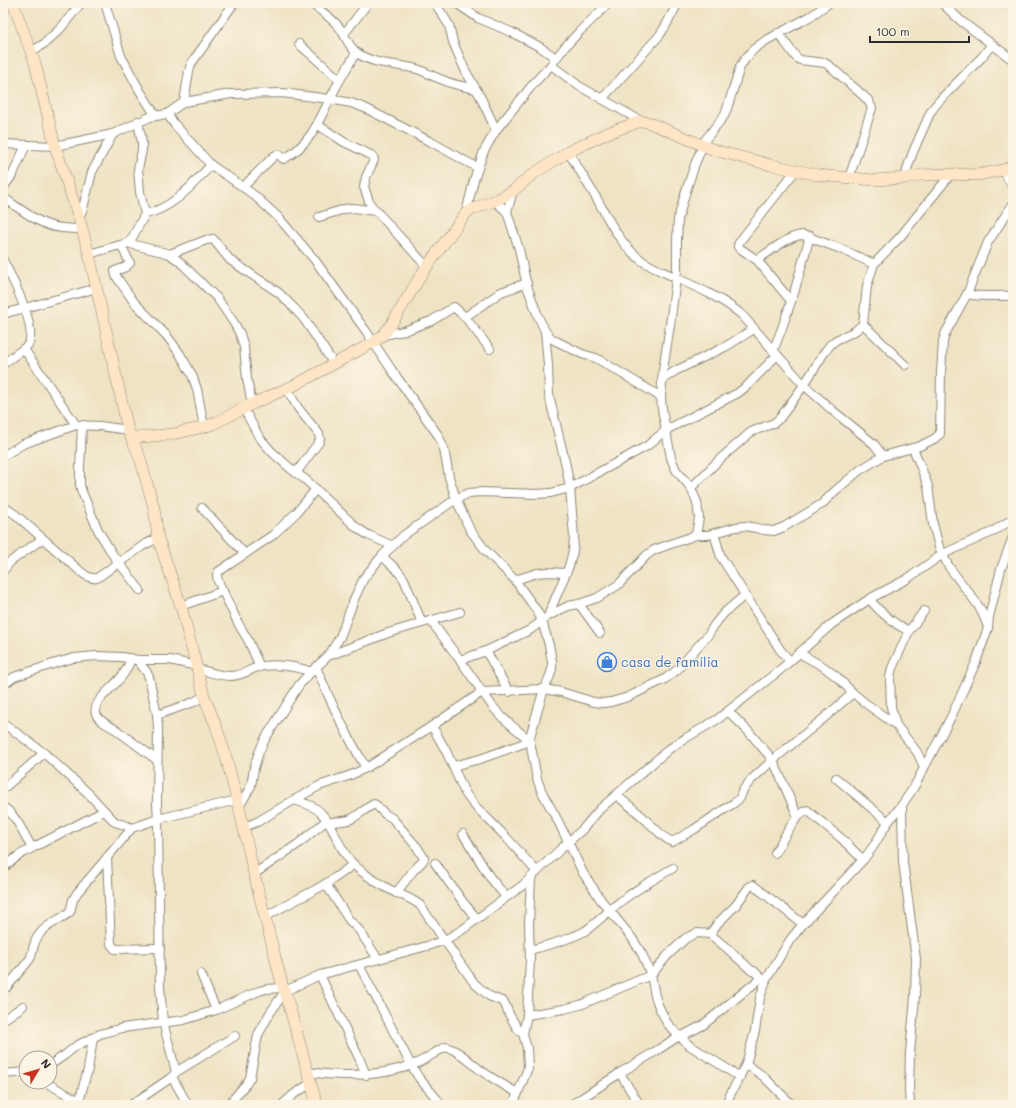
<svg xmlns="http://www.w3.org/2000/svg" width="1016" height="1108" viewBox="0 0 1016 1108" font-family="Mali,sans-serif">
	<rect width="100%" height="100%" fill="#fcf5e5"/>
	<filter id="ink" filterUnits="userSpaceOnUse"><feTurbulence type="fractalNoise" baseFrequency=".025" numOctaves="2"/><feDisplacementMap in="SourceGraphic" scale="8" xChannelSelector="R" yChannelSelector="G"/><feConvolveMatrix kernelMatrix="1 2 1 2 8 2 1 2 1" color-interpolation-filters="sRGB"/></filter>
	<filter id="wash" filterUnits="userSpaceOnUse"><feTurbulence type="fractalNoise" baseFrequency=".012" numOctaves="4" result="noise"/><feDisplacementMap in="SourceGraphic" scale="16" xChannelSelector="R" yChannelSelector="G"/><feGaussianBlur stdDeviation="0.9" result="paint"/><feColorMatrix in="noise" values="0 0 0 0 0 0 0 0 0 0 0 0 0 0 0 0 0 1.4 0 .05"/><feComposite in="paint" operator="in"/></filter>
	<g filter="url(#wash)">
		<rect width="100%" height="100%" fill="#efe3c4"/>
	</g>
	<g filter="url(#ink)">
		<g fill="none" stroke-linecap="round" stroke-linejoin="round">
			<g stroke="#8d8778" stroke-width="10">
				<g id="street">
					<polyline points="105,3 121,56 140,91 156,116"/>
					<path d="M311,3C320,11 331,17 339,27C345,34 348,46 356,52C372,65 398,64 417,69C426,72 434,77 443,80C453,85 464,86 475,89"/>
					<polyline points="435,3 449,25 453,42 465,70 480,96 496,130"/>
					<polyline points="456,3 478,18 511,32 540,47 556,58"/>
					<polyline points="942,3 961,21 1013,60"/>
					<polyline points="778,33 796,57 800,60 825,63 831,67 868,100 872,108 849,178"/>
					<polyline points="344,34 368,3"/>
					<polyline points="299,44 340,80"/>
					<polyline points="31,52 45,43 61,28 81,3"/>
					<polyline points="551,65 579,86 641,121"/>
					<polyline points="602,99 659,36 665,27 678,3"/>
					<polyline points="184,102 189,71 191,64 234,3"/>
					<polyline points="167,114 175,125 211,165 243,187 255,196 278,217 314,259 366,331 391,369 438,435 444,449 449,477 456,499 470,530 486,551 515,580 537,611 542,621 549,645 552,661 552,669 550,676 544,689 529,740 530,741 537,779 542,792 558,821 583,873 601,900 632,938 642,954 651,975 655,996 659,1007 667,1023 679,1036 689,1045 740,1077"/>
					<polyline points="318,125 344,142 373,156 374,160 366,177 364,187 370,204 427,267"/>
					<polyline points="3,144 55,146 113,134 150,117 167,114 184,102 231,94 282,93 330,99 351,103 365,108 433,143 478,168"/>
					<path d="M568,152C578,167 587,183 597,199C610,222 619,243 641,260C652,268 665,272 676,278C699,288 723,299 742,315L804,385L832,410L874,444L883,456"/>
					<polyline points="1003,170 1013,187"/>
					<polyline points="906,178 907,169 913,152 931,111 939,101 982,57 992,44"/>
					<path d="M243,187L274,156L278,154L280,155L282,158L284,159C312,143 319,120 333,93C340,79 348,66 356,53"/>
					<polyline points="3,188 13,174 26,145"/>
					<path d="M3,197C17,207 32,219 48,225C59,229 71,229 82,229"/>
					<polyline points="494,200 507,212 519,249 527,286 538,316 545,331 552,339 582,354 596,358 661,397"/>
					<polyline points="507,212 513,191"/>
					<polyline points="466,213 474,180 478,168 484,151 496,130 534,83 551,65 564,48 580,31 609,3"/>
					<path d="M145,214C173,209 193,184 211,165"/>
					<polyline points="319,217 345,209 354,208 376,211"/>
					<polyline points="79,218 83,208 92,172 113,134"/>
					<polyline points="127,243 170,254 180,262 217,298 234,323 240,334 244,347 247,379 252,404"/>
					<polyline points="121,245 130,263 126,267 115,271 116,276 134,302 167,336 180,354 192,375 197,389 204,427"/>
					<polyline points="89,254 127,243 131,240 145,214 140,192 138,169 142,150 142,143 138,121"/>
					<polyline points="170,254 206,240 213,239 230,260 279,293 294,308 304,319 334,364"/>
					<path d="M3,260C11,276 40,331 27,346L3,364"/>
					<path d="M757,260C768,253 789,235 803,235L841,249L874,264"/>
					<path d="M967,294C982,298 998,295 1013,296"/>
					<polyline points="791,301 757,260 738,247 738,245 740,241 796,170"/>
					<polyline points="3,314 97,288"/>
					<polyline points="465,317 501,292 527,283"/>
					<polyline points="863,324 905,365"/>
					<polyline points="383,335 404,331 431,321 454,307 465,317 490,349"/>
					<polyline points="24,349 76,425"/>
					<polyline points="773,351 781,331 794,293 810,236"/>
					<polyline points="662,380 675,371 725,347 754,329"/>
					<polyline points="287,389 298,408 319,434 320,439 319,442 296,473"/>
					<polyline points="244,409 259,437 272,452 291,469 306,480 356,527 368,535 393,546"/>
					<polyline points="82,425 80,468 80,485 82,492 98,530 113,555 140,590"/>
					<polyline points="913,448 922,470 928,486 933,524 939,547 949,567 975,601 981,610 988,627"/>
					<polyline points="3,456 23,444 76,425 100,426 128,430"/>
					<polyline points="691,488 720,459 751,432 774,423 780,418 804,385 824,353 830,345 836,340 855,331 863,324 867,286 874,264 900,237 951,174"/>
					<path d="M3,506L16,515L80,571C86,576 90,579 97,578L144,545L158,538"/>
					<polyline points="202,508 245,554"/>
					<polyline points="714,533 721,557 781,651 790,661"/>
					<polyline points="696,535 699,518 697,502 691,488 676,470 671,458 662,409 661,397 663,370 670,325 677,271 677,241 678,219 685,194 695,164 705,140 724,116 727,109 740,67 745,59 754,49 765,41 811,16 829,3"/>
					<polyline points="382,556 397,570 404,579 422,623"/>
					<polyline points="3,571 10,562 42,539"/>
					<polyline points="515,580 537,573 547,572 566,573"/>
					<path d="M869,599C881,613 893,624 909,631"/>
					<polyline points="579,604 600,633"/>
					<polyline points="181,606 223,591"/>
					<polyline points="548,616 568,606 579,604 597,598 618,585 647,555 654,550 696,535 708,535 736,527 746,526 756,528 764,530 774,531 784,527 822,504 835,491 860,470 883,456 920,446 934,439 940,434 941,372 943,342 945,334 967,294 988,242 1013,204"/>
					<polyline points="431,621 460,660 493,707 503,718 529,740"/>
					<polyline points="486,651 509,692"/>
					<polyline points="799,653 824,667 837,677 853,693 865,703 896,725 917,752 924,767"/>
					<polyline points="328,656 388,633 460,612"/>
					<path d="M131,658C126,676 116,682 104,695C100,699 94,707 96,714C99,721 108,725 115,729C129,739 143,750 157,760"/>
					<polyline points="137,660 146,671 149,677 157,715 158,728 157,804 158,819 160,986 163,1022 176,1072"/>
					<polyline points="460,660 486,651 530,630 542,621 548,616 569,566 573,551 574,537 570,488 566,466 549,395 548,365 545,331"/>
					<polyline points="260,667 248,640 239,625 218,581 217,575 218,572 273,535 297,512 316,489"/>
					<path d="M316,667C330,701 347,736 366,768"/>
					<path d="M198,669C209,672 219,676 231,676C241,676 249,670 258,667C272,663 297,666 311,672"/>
					<polyline points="3,685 14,677 56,663 74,658 97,656 122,657 137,660 170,660 197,666"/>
					<polyline points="728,711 749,732 773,760 798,817"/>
					<polyline points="157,715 194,702 204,696"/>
					<polyline points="3,723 44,753 88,793 115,822 127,826 132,828 138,826 158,819 237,800"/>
					<polyline points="896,725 891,707 890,677 892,668 909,631 924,611"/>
					<polyline points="432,726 446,751 465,793 474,805 506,837 537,872"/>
					<polyline points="453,766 480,759 530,741"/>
					<polyline points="836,778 888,822"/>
					<polyline points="3,789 44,753"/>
					<path d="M616,795C627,804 638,812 648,822C656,829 662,837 672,842L693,830L734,803L740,798L743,790L751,780L773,760L823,719L853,693"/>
					<path d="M294,800C303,803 314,805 321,813C335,827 339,851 354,865C364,874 376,882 387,888C398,894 410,897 420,905L474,983L489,996L504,1002L509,1014L517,1028L523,1034"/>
					<polyline points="902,805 903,862 916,959 915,997 910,1053 909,1090 910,1105"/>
					<path d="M3,807C15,813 25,836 32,848"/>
					<polyline points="239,807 251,786 254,768 259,752 265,739 299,685 311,672 328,656 332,650 340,637 355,597 364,578 382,556 404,535 456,499 469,493 480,492 537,494 551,493 570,488 647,446 666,430 738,393 748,385 777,355"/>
					<path d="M328,823C335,821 345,822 351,819C359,815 366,808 374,804L376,805L385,814L392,818L417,847L424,858L423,861L413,871L396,893"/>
					<polyline points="244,827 257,822 294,800 319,786 351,775 366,768 432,726 482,692 544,689 561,692 594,702 603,703 611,702 628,697 665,679 677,670 708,635 715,624 724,613 745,595"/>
					<polyline points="463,834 489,876 506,897"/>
					<path d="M775,853C781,843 796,813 807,810L842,839L863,860"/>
					<polyline points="107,857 111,944 115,949 160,948"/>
					<polyline points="435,863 463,902 477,919"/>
					<polyline points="3,868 18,856 32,848 104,811"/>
					<polyline points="254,874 298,844 327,820"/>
					<polyline points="326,884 349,920 359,930 378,959"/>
					<path d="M265,917C295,899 327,887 353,864"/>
					<polyline points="710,934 718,923 736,905 749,887 753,885 803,924"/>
					<path d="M530,950C548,945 569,940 585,931C594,925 601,918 609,911C628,894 651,881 673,868"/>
					<polyline points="359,965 411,1065 419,1078 437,1099 441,1105"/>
					<polyline points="201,974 216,1010"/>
					<polyline points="320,975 360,1060 366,1075"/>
					<path d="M3,989L7,987L30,959C33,953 33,944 37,938C43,926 60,920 70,912L73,900L77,893L132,828"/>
					<polyline points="527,1015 564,1009 580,1005 651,975 668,955 686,938 697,933 710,934 729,950 752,971 754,971 761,978 766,980"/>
					<polyline points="3,1020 23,1006"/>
					<polyline points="746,1064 763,1076 789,1102 790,1105"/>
					<polyline points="50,1065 65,1055 76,1046 100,1034 122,1028 184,1020 216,1010 259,991 266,989 283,988"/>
					<path d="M308,1072C345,1077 382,1077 417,1063C427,1059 436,1051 446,1047C461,1051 471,1064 483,1072C494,1079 506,1087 518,1093"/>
					<polyline points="620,1073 632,1093 640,1105"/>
					<polyline points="3,1074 26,1072"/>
					<polyline points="172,1077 188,1105"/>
					<polyline points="45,1082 79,1101"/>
					<polyline points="582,1098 587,1105"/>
					<polyline points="78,1105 88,1069 93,1038"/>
					<polyline points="131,1105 172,1077 176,1072 235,1036"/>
					<polyline points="228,1105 246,1084 250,1078 258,1035 270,1013 285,991 320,975 427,946 445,940 462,930 523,885 568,842 582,830 600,809 669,749 686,738 718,719 780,670 832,624 871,598 907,579 943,554 992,532 1013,519"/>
					<polyline points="282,1105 293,1095 311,1083"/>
					<polyline points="513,1105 528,1068 527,1048 523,1034 527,1015 530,960 529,924 531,878"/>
					<polyline points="570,1105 582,1098 620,1073 656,1051 679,1036 684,1035 703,1025 761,978"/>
					<polyline points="725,1105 746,1064 755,1031 760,998 766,980 790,940 803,924 863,860 873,847 888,822 902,805 914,787 951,717 976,662 988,628 989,617 1001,569 1013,537"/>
				</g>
			</g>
			<g stroke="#8d8778" stroke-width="12">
				<g id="secondary">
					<polyline points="13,3 35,63 55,146 79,218 89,254 128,430 140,458 146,480 154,508 158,538 181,606 204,696 216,726 226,757 239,807 254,874 283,988 285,991 317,1105"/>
					<polyline points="132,438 173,434 204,427 215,423 252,404 295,385 374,342 383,335 391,325 423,272 466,213 473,209 499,199 513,191 533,174 568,152 605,134 641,121 650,123 714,150 771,165 818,175 874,180 906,178 920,175 951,174 977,175 1003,170 1013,166"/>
				</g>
			</g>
			<use href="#street" stroke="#fff" stroke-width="8"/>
			<use href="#secondary" stroke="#fde5c5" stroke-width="11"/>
		</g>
	</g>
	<defs>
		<g id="shop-ring" transform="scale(1)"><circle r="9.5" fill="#fcf5e5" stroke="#3f7fe0" stroke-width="1.5"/><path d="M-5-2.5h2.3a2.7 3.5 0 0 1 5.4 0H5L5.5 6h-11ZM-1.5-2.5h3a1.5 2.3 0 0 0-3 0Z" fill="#3f7fe0"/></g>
	</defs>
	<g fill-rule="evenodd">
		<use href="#shop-ring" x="607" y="662"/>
	</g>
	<g text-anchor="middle" stroke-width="3" stroke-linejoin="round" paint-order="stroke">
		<g font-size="13" fill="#366cbe" stroke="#fcf5e5" text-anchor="start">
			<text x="621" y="667">casa de família</text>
		</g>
	</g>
	<rect width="1016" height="1108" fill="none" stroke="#fcf5e5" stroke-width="16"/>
	<g transform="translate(38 1070) rotate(52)"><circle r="19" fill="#fcf5e5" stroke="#a8a49b"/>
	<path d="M0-3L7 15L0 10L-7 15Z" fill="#c8321e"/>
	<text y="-6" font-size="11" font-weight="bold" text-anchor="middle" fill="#2b2b2b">N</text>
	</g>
	<path d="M870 36v6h99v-6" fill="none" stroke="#2b2b2b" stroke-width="2"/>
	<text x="876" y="36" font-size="12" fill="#2b2b2b" stroke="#fcf5e5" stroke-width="3" paint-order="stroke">100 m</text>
</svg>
